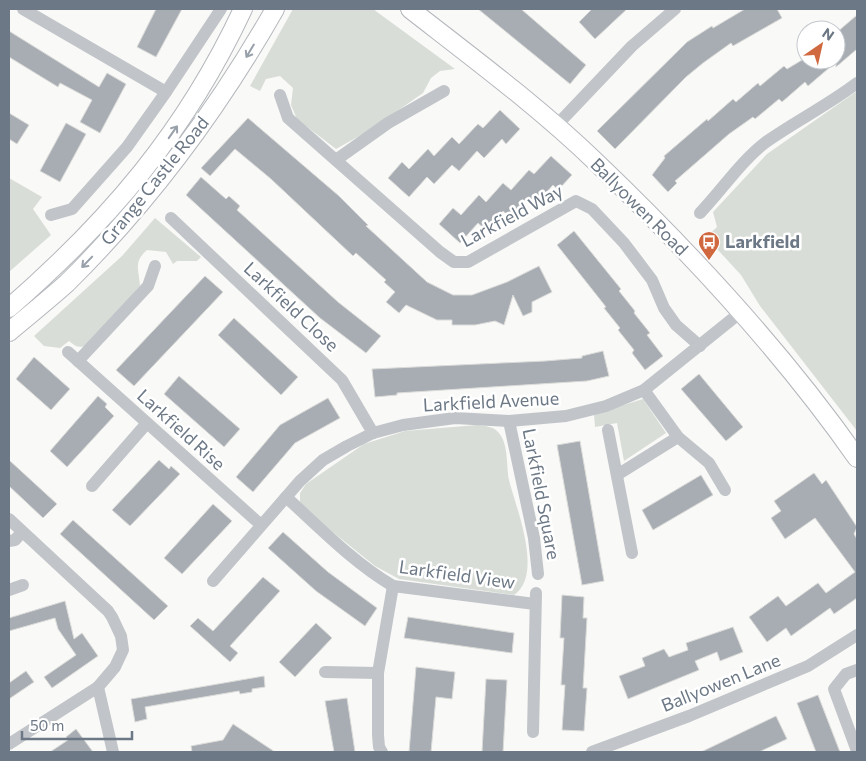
<svg xmlns="http://www.w3.org/2000/svg" width="866" height="761" viewBox="0 0 866 761" font-family="Commissioner,sans-serif">
	<rect width="100%" height="100%" fill="#f9f9f7"/>
	<g fill="#d9ddd7">
		<polygon points="293,9 373,9 455,69 440,71 431,78 423,93 370,130 336,149 297,119 291,105 293,88 280,76 266,79 260,91 250,86"/>
		<polygon points="857,91 857,431 760,306 741,275 706,237 717,227 713,212 767,154"/>
		<polygon points="9,178 42,197 33,209 51,235 9,272"/>
		<path d="M155,218L201,257L197,261H177L173,264L166,252L147,250C133,262 139,269 140,286L87,345C79,349 75,346 69,341L60,348L44,346L34,336L122,256Z"/>
		<polygon points="643,399 666,433 624,461 617,423 595,427 594,414"/>
		<path d="M477,425C484,426 493,426 498,432C509,443 506,466 509,480C516,508 544,575 514,595L399,579L375,566L309,513L300,502V493L306,484L364,444L405,431Z"/>
	</g>
	<g fill="#a7adb3" stroke="#dbdbd9">
		<polygon points="156,9 182,9 156,57 137,47"/>
		<polygon points="478,9 521,9 586,65 570,84"/>
		<polygon points="592,9 627,9 595,39 579,22"/>
		<polygon points="745,9 777,9 782,18 733,46 731,43 703,63 686,77 615,149 597,131 687,42 712,26 713,28"/>
		<polygon points="857,15 857,49 836,67 836,62 808,86 805,82 782,102 779,99 755,119 753,117 729,134 675,181 677,183 668,192 652,175 665,158 664,156 707,119 708,121 733,99 736,102 758,83 760,86 784,66 787,69 802,60 836,60 836,33"/>
		<polygon points="9,31 99,87 107,73 126,84 100,133 80,122 92,100 60,83 58,87 9,57"/>
		<polygon points="500,110 520,129 506,144 502,139 484,158 477,151 459,171 452,165 434,184 427,177 409,197 388,178 402,162 409,169 428,149 434,156 452,137 459,144 478,124 483,128"/>
		<polygon points="9,113 29,125 17,144 9,139"/>
		<polygon points="248,118 339,196 368,225 366,226 427,282 453,295 472,295 507,282 539,266 552,292 532,302 532,312 523,316 513,295 504,325 495,321 475,325 452,325 452,320 437,320 406,305 399,313 386,302 395,292 384,282 386,280 356,253 353,256 271,179 235,149 210,176 201,168"/>
		<polygon points="66,123 86,134 60,182 40,171"/>
		<polygon points="551,156 572,175 558,190 553,185 536,204 528,197 510,217 503,211 486,230 478,223 460,243 439,224 453,208 461,215 479,195 486,202 503,183 511,190 529,170 534,174"/>
		<polygon points="201,177 226,199 229,196 240,206 237,210 338,302 381,336 366,353 320,318 186,195"/>
		<polygon points="574,231 621,289 619,291 635,311 634,313 650,333 647,335 663,356 645,370 632,353 634,350 618,330 620,328 604,308 606,307 557,245"/>
		<polygon points="205,276 223,292 134,386 116,370"/>
		<polygon points="234,318 298,377 281,395 218,335"/>
		<polygon points="603,351 609,376 587,381 397,393 397,395 375,397 372,369 545,361 582,358 582,356"/>
		<polygon points="34,357 70,389 51,410 16,379"/>
		<polygon points="699,374 743,427 726,441 681,389"/>
		<polygon points="179,376 240,429 224,447 164,394"/>
		<polygon points="98,396 107,404 105,407 114,416 67,467 50,451"/>
		<polygon points="328,398 340,418 295,443 253,492 236,477 280,425"/>
		<polygon points="580,441 604,581 582,585 557,445"/>
		<polygon points="9,460 57,504 43,518 9,486"/>
		<polygon points="159,460 169,469 171,466 180,474 130,526 112,510"/>
		<polygon points="814,473 822,484 826,480 857,527 854,534 857,539 857,598 834,614 830,608 791,636 786,628 767,642 749,617 778,596 786,606 818,583 826,593 855,572 815,518 785,539 771,518 781,511 774,501"/>
		<polygon points="701,475 713,495 653,530 642,510"/>
		<polygon points="213,504 232,521 182,574 164,558"/>
		<polygon points="73,520 168,606 154,620 60,534"/>
		<polygon points="283,532 328,572 377,608 365,626 316,591 268,548"/>
		<polygon points="263,577 280,591 230,646 238,653 230,662 190,626 198,618 213,631"/>
		<polygon points="562,595 584,597 583,618 587,618 583,688 587,688 584,731 562,730 565,685 561,685 564,638 560,638"/>
		<polygon points="65,601 74,639 82,633 98,656 52,688 44,677 76,655 58,629 55,618 9,631 9,618"/>
		<polygon points="408,617 514,633 512,653 404,638"/>
		<polygon points="316,623 332,638 295,677 279,662"/>
		<polygon points="733,627 743,652 720,661 717,652 695,661 699,670 628,699 619,676 645,666 642,658 664,649 669,657 688,650 686,643"/>
		<polygon points="416,667 455,672 452,699 436,697 431,752 409,752"/>
		<polygon points="26,671 34,682 9,699 9,683"/>
		<polygon points="264,676 265,687 252,689 252,692 240,694 239,691 145,707 147,719 135,722 131,699"/>
		<polygon points="486,679 507,680 503,752 482,752"/>
		<polygon points="818,695 821,703 840,752 816,752 797,703"/>
		<polygon points="347,698 355,752 334,752 325,701"/>
		<polygon points="776,716 787,739 759,752 701,752"/>
		<polygon points="233,724 275,752 192,752 191,746 223,740"/>
		<polygon points="76,729 93,752 50,752 68,740 66,737"/>
	</g>
	<g fill="none" stroke-linecap="round" stroke-linejoin="round">
		<g stroke="#b4b8bd" stroke-width="20">
			<g id="secondary">
				<path d="M410,9C473,58 539,107 597,163C691,253 782,351 857,458"/>
				<path d="M9,308C110,220 186,131 243,9"/>
				<path d="M9,332C28,316 48,300 67,283C149,202 218,109 275,9"/>
			</g>
		</g>
		<g stroke="#c1c4c8" stroke-width="12">
			<polyline points="23,9 166,92 221,9"/>
			<polyline points="280,95 288,118 440,252 454,262 468,262 576,201 592,209 624,243 652,280 664,308 676,325 700,346"/>
			<polyline points="555,127 632,46 675,9"/>
			<polyline points="336,160 388,123 444,91"/>
			<path d="M700,213C722,190 741,161 766,142C796,121 828,105 857,83"/>
			<polyline points="51,215 72,209 127,147 166,92"/>
			<polyline points="171,218 342,380 373,433"/>
			<polyline points="68,352 261,525"/>
			<polyline points="78,361 148,286 155,266"/>
			<polyline points="644,390 678,437 709,463 725,490"/>
			<polyline points="509,421 534,538 538,574"/>
			<polyline points="608,430 632,553"/>
			<polyline points="617,475 678,437"/>
			<polyline points="92,486 147,423"/>
			<path d="M286,497C320,528 354,563 393,586L535,604"/>
			<polyline points="9,519 108,611 112,617 121,636 123,650 115,667 98,687 113,752"/>
			<polyline points="9,541 15,540 22,532"/>
			<polyline points="213,581 300,481 323,460 347,446 373,433 403,425 455,418 509,421 566,416 606,406 644,390 741,312"/>
			<polyline points="9,590 23,585"/>
			<polyline points="857,670 846,674 834,689 857,751"/>
			<polyline points="325,672 378,673"/>
			<polyline points="533,732 536,593"/>
			<polyline points="9,744 98,687"/>
			<polyline points="382,752 379,747 378,735 378,673 393,586"/>
			<polyline points="592,752 689,716 808,666 857,635"/>
		</g>
		<use href="#secondary" stroke="#fff" stroke-width="18"/>
	</g>
	<defs><path id="oneway-shaft" d="M-6 0H5M1.5-3L5.5 0L1.5 3" fill="none" stroke-width="1.6" stroke-linecap="round" stroke-linejoin="round" transform="scale(1.25)"/></defs>
	<g stroke="#98a0aa">
		<use href="#oneway-shaft" transform="translate(250 51) rotate(121)"/>
		<use href="#oneway-shaft" transform="translate(173 132) rotate(-55)"/>
		<use href="#oneway-shaft" transform="translate(87 262) rotate(134)"/>
	</g>
	<defs>
		<g id="bus-pin" transform="scale(1.125)"><path d="M0 17L-7.5 6A9.5 9.5 0 1 1 7.5 6Z" fill="#d06940" stroke="#fff"/><path d="M-5-6H5V4H4V6H2V4H-2V6H-4V4H-5ZM-3.5-4V0h7V-4ZM-3.5 1.2v1.5H-2V1.2ZM2 1.2v1.5H3.5V1.2Z" fill="#fff"/></g>
	</defs>
	<g fill-rule="evenodd">
		<use href="#bus-pin" x="709" y="242"/>
	</g>
	<g text-anchor="middle" stroke-width="5" stroke-linejoin="round" paint-order="stroke">
		<g font-size="18" fill="#6c7885" stroke="#fff">
			<text transform="translate(155 181) rotate(-51)" y="6">Grange Castle Road</text>
			<text transform="translate(639 207) rotate(45)" y="6">Ballyowen Road</text>
			<text transform="translate(512 216) rotate(-28)" y="6">Larkfield Way</text>
			<text transform="translate(291 307) rotate(43)" y="6">Larkfield Close</text>
			<text transform="translate(491 402) rotate(-3)" y="6">Larkfield Avenue</text>
			<text transform="translate(181 430) rotate(42)" y="6">Larkfield Rise</text>
			<text transform="translate(541 494) rotate(79)" y="6">Larkfield Square</text>
			<text transform="translate(457 575) rotate(8)" y="6">Larkfield View</text>
			<text transform="translate(721 683) rotate(-22)" y="6">Ballyowen Lane</text>
		</g>
		<g font-size="18" font-weight="bold" fill="#6c7885" stroke="#fff" text-anchor="start">
			<text x="725" y="248">Larkfield</text>
		</g>
	</g>
	<rect width="866" height="761" fill="none" stroke="#6c7885" stroke-width="20"/>
	<g transform="translate(821 45) rotate(34)"><circle r="24" fill="#ffffff" stroke="#c4c9ce"/>
	<path d="M0-4L9 19L0 12L-9 19Z" fill="#d06940"/>
	<text y="-8" font-size="14" font-weight="bold" text-anchor="middle" fill="#6c7885">N</text>
	</g>
	<path d="M22 731v8h110v-8" fill="none" stroke="#6c7885" stroke-width="2.5"/>
	<text x="30" y="731" font-size="15" fill="#6c7885" stroke="#ffffff" stroke-width="4" paint-order="stroke">50 m</text>
</svg>
